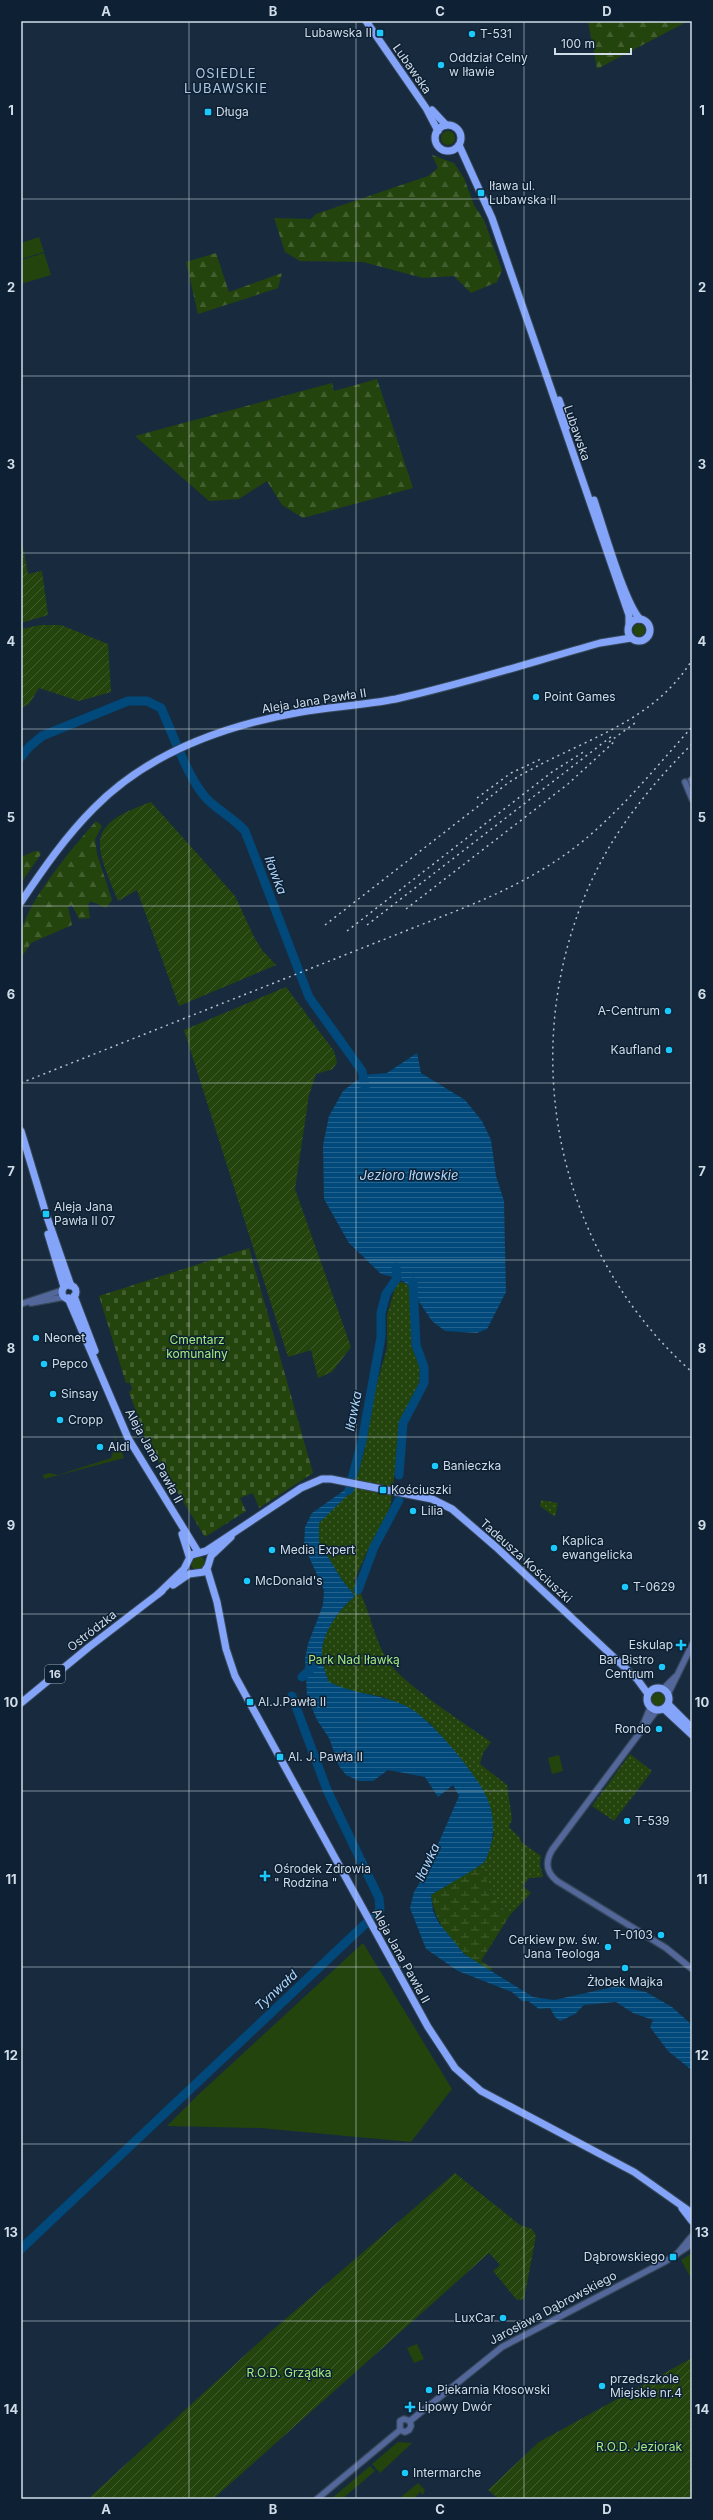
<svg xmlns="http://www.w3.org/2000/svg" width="713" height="2520" viewBox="0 0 713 2520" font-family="Inter,sans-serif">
	<defs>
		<pattern id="forest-firs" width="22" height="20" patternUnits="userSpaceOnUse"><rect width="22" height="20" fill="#23440c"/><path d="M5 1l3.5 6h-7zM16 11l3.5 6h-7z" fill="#425e2f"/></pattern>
		<pattern id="wetland-marsh" width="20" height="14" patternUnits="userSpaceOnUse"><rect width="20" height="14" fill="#23440c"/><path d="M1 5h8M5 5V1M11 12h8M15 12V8" fill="none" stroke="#425e2f"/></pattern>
		<pattern id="cemetery-stones" width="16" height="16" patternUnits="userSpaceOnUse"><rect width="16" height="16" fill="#23440c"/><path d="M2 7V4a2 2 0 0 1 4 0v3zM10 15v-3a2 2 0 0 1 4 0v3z" fill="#425e2f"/></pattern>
		<pattern id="park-dots" width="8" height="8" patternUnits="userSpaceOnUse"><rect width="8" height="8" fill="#23440c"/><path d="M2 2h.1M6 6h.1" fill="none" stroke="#425e2f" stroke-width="1.8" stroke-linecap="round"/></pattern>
		<pattern id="garden-furrows" width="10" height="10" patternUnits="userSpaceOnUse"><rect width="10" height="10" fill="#23440c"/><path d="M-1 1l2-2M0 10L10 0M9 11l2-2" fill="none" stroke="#425e2f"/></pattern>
		<pattern id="water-rules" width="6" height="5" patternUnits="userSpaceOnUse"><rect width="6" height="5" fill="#00497a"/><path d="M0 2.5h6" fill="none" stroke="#24638d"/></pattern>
	</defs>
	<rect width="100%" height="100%" fill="#182b3e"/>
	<g fill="#23440c">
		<circle cx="448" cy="138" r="7"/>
		<polygon points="39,237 44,252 21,259 21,243"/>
		<polygon points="44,253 51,275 21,284 21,260"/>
		<circle cx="639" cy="630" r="6"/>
		<polygon points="113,1430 124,1458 44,1479 43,1475 49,1473 58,1475 111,1458 114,1450 118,1448"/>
		<circle cx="198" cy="1563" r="7"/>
		<circle cx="658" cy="1700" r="7"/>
		<polygon points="559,1755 563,1771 552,1774 548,1758"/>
		<polygon points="363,1943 452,2089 411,2142 260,2128 167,2126 199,2094"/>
		<polygon points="692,2253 692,2280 681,2260"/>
		<polygon points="417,2344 424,2359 414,2363 407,2348"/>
		<polygon points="398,2442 412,2443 380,2473 372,2464"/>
		<polygon points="370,2466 375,2471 342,2499 331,2499"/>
		<polygon points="418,2483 425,2490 423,2495 420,2492 414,2499 403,2499 401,2497"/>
	</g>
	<g fill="url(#forest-firs)">
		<polygon points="588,21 688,21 597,69"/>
		<polygon points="432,155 454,163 464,178 474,205 484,220 502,270 497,282 471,293 454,276 423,278 363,262 300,261 285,252 274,218 311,219 316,214 428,176 438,168"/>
		<polygon points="216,253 229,292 282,273 278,288 198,314 186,262"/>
		<polygon points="377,379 413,488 303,518 282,505 267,481 239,499 209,501 135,436 332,383 334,391"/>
		<path d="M96,821L102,826L95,839L97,854L112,900L106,908L91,901L88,905L90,918L79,919L72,905L68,906L72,925L31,943L21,958C21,949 19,939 22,930C29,899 74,846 96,821Z"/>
		<polygon points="35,851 39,851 41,854 21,883 21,857"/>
	</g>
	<path fill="url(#wetland-marsh)" d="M484,1862C488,1890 490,1896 510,1915L481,1961L492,1968L491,1971C460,1956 436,1929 431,1895Z"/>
	<polygon fill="url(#cemetery-stones)" points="249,1248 313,1473 259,1508 253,1493 240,1498 246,1511 205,1537 147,1443 129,1392 132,1389 130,1383 126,1383 99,1296"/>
	<g fill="url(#park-dots)">
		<path d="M400,1282L407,1284L412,1292L411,1318L414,1349L420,1366L419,1387L401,1424L390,1508L366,1554L354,1581C369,1605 372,1634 386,1658C399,1682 466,1724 491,1742L483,1753L480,1764L507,1785L512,1819L509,1827L520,1838L521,1842L541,1856L540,1864L543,1877L529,1878L523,1886L531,1893L510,1915L494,1899L487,1883L484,1862L494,1835L477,1782L464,1766L430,1723L384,1697L345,1690L329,1683C326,1674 322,1664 322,1655C321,1634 339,1609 355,1596L342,1580L319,1542V1523L354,1489L365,1448L371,1404L387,1348V1315L396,1285Z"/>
		<polygon points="541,1500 558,1503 555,1517 540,1506"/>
		<polygon points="630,1754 652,1771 614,1821 592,1806"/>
	</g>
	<g fill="url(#garden-furrows)">
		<polygon points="21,537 28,574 42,571 48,615 21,623"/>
		<polygon points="41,625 61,625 108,644 111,692 79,701 39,688 29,704 21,708 21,629"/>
		<path d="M151,802L235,896L254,937L262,950L276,965L179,1006L137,890L118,901C95,844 83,826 151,802Z"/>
		<polygon points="286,987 334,1051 337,1062 333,1069 316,1074 309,1095 295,1189 351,1347 332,1372 318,1378 311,1350 288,1357 184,1030"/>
		<polygon points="455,2173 520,2225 532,2229 536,2236 524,2299 517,2300 493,2271 500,2265 489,2253 213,2499 89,2498 267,2335"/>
		<polygon points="692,2358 692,2499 499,2499 488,2490 539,2442"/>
	</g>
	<g fill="url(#water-rules)">
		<polygon points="417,1053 421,1073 465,1100 482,1121 491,1140 496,1176 504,1201 506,1292 487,1329 477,1333 445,1331 432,1321 407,1284 397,1278 381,1274 349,1243 324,1199 323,1145 329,1116 343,1091 364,1075 387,1073"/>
		<path d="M349,1487L354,1489L319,1523V1542L342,1580L355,1596C339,1609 321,1634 322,1655C322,1664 326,1674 329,1682C353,1694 380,1694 404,1705C428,1715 475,1772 486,1796C496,1816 495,1841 485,1861C481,1867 440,1889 431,1895L433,1911L439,1923L464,1954L533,1997L554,2000L618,1986L646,1992L672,2007L692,2025V2067L689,2068L668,2051L650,2027L653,2020L633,2013L616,2002L584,2005L575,2014L560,2021L555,2017L550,2008L539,2009L528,2001H522L512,1992L458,1971L426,1949L410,1908L414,1892L425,1874L459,1796L453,1785L438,1797L425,1777L388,1770L373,1781H359L346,1775L339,1766L329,1738L317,1720L307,1696L305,1659L308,1644L323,1605L324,1590L304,1546L305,1527L312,1513Z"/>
	</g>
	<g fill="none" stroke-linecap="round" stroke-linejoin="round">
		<g stroke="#00497a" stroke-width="9">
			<path d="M21,757L29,747L42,736L128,701H147L161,708C173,734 189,782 209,801C221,812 234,819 245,831L309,997L362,1071L365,1087"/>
			<polyline points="399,1475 403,1423 424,1383 424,1367 416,1345 413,1282"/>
			<polyline points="349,1490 362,1441 381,1337 381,1313 386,1294 397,1278 396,1267"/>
			<polyline points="358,1590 374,1547 399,1500"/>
			<polyline points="302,1677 313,1667"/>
			<polyline points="21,2249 380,1910 379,1898 327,1790 292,1696"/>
		</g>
		<g stroke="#354759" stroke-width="8">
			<g id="minor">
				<polyline points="691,780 692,783"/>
				<polyline points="685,782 692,799"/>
				<polyline points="31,1303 64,1297"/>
				<polyline points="21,1304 63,1290"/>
				<polyline points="663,1689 675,1677"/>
				<polyline points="668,1694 692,1645"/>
				<path d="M656,1711L552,1850C545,1862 546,1872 557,1881L666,1948L692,1969"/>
				<polyline points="643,1725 650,1708"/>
				<polyline points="677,2254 692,2236"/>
				<polyline points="410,2421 502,2347 666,2261 692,2244"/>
				<polyline points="400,2430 405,2432 409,2430 411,2426 410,2421"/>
				<polyline points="400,2430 400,2421 404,2419 410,2421"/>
				<polyline points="317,2499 400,2430"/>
			</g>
		</g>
		<g stroke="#354759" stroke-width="9">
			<g id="major">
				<polyline points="366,21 426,108 438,131"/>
				<polyline points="432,110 446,125"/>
				<circle cx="448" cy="138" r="13"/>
				<polyline points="459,145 492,218 629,615 629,624"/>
				<polyline points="559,400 568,426"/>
				<path d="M594,500C602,524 625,604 640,619"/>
				<circle cx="639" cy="630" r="11"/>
				<path d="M21,902C43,869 66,836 94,808C148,753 226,725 301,712C332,707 364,705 396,699C464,684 532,662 600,643L631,638"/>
				<polyline points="21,1131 46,1214 71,1286"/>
				<polyline points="48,1234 64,1287"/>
				<circle cx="69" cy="1292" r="7"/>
				<polyline points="74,1296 95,1351"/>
				<polyline points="68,1298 128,1438 198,1552"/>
				<polyline points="182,1534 189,1556"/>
				<polyline points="207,1569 217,1602 226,1649 235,1676 428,2027 455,2068 481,2091 634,2172 692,2213"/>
				<polyline points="173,1585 189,1574 204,1572 208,1566 211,1556 231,1537"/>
				<polyline points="158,1594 184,1569 191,1555 206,1551 301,1488 322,1479 331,1479 432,1499 452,1509 496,1547 637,1679 648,1694"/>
				<circle cx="658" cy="1699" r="11"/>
				<polyline points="21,1703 89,1647 162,1591"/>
				<polyline points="668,1704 689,1725"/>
				<polyline points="664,1709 692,1735"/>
				<polyline points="682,2208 692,2221"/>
			</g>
		</g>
		<use href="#minor" stroke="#53679a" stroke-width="5.5"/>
		<use href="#major" stroke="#84a4f9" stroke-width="7"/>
		<g stroke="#b5c2cf" stroke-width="1.5" stroke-dasharray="2 4" stroke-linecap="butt">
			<polyline points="609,742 635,723"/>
			<path d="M692,744C660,776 631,810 608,849C510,1019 545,1242 692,1372"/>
			<polyline points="477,798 511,773 541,759"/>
			<polyline points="406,909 568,784 616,740"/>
			<path d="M325,925L508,783C571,742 650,728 692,660"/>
			<polyline points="367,925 612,736"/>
			<polyline points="347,931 552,772 585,751"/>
			<path d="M21,1083L461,909C503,892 542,873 578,845C621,811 656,767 692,727"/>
		</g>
	</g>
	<path fill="none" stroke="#d0dce8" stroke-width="1" stroke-opacity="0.55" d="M189,21V2499M356,21V2499M524,21V2499M21,199H692M21,376H692M21,553H692M21,729H692M21,906H692M21,1083H692M21,1260H692M21,1437H692M21,1614H692M21,1791H692M21,1967H692M21,2144H692M21,2321H692"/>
	<g fill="#1cc9fc" stroke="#0e2134" stroke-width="1.5">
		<rect x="376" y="29" width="8" height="8" rx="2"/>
		<circle cx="472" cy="34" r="4"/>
		<circle cx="441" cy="65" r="4"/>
		<rect x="204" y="108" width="8" height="8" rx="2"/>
		<rect x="477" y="189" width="8" height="8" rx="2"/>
		<circle cx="536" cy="697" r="4"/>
		<circle cx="668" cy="1011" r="4"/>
		<circle cx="669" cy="1050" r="4"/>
		<rect x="42" y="1210" width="8" height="8" rx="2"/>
		<circle cx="36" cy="1338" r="4"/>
		<circle cx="44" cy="1364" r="4"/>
		<circle cx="53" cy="1394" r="4"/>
		<circle cx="60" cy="1420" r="4"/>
		<circle cx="100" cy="1447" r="4"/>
		<circle cx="435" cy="1466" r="4"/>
		<rect x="379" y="1486" width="8" height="8" rx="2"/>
		<circle cx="413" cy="1511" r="4"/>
		<circle cx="554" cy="1548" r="4"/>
		<circle cx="272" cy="1550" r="4"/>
		<circle cx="247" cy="1581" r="4"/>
		<circle cx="625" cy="1587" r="4"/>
		<path d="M679 1639h4v4h4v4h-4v4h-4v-4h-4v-4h4z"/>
		<circle cx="662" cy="1667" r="4"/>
		<rect x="246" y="1698" width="8" height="8" rx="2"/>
		<circle cx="659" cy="1729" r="4"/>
		<rect x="276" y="1753" width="8" height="8" rx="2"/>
		<circle cx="627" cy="1821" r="4"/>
		<path d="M263 1870h4v4h4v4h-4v4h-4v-4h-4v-4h4z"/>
		<circle cx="661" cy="1935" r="4"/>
		<circle cx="608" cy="1947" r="4"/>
		<circle cx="625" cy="1968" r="4"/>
		<rect x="669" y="2253" width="8" height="8" rx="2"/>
		<circle cx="503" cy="2318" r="4"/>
		<circle cx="602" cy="2386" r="4"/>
		<circle cx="429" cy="2390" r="4"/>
		<path d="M408 2401h4v4h4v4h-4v4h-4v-4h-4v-4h4z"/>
		<circle cx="405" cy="2473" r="4"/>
	</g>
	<g text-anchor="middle" stroke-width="3" stroke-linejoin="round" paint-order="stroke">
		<rect fill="#0e2134" stroke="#96a4b2" stroke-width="1" x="45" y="1665" width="20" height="18" rx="3"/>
		<g font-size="11" font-weight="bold" fill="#d0dce8">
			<text x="55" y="1678">16</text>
		</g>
		<g font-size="12" fill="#d0dce8" stroke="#0e2134" text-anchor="start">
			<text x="372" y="37" text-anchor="end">Lubawska II</text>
			<text x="480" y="38">T-531</text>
			<text x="449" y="62">Oddział Celny<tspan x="449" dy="14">w Iławie</tspan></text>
			<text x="216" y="116">Długa</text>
			<text x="489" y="190">Iława ul.<tspan x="489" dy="14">Lubawska II</tspan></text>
			<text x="544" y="701">Point Games</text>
			<text x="660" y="1015" text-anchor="end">A-Centrum</text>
			<text x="661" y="1054" text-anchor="end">Kaufland</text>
			<text x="54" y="1211">Aleja Jana<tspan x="54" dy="14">Pawła II 07</tspan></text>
			<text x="44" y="1342">Neonet</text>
			<text x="52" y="1368">Pepco</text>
			<text x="61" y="1398">Sinsay</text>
			<text x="68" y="1424">Cropp</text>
			<text x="108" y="1451">Aldi</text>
			<text x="443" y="1470">Banieczka</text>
			<text x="391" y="1494">Kościuszki</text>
			<text x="421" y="1515">Lilia</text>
			<text x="562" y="1545">Kaplica<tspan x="562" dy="14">ewangelicka</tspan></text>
			<text x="280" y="1554">Media Expert</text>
			<text x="255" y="1585">McDonald's</text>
			<text x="633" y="1591">T-0629</text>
			<text x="673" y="1649" text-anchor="end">Eskulap</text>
			<text x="654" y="1664" text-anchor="end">Bar Bistro<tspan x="654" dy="14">Centrum</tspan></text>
			<text x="258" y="1706">Al.J.Pawła II</text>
			<text x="651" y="1733" text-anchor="end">Rondo</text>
			<text x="288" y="1761">Al. J. Pawła II</text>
			<text x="635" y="1825">T-539</text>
			<text x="274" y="1873">Ośrodek Zdrowia<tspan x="274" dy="14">" Rodzina "</tspan></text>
			<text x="653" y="1939" text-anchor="end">T-0103</text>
			<text x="600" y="1944" text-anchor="end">Cerkiew pw. św.<tspan x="600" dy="14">Jana Teologa</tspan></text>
			<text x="625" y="1986" text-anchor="middle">Żłobek Majka</text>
			<text x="665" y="2261" text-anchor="end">Dąbrowskiego</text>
			<text x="495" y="2322" text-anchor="end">LuxCar</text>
			<text x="610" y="2383">przedszkole<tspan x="610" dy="14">Miejskie nr.4</tspan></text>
			<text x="437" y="2394">Piekarnia Kłosowski</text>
			<text x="418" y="2411">Lipowy Dwór</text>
			<text x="413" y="2477">Intermarche</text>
		</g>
		<g font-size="12" fill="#d0dce8" stroke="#0e2134">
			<text transform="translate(412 69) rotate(55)" y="4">Lubawska</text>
			<text transform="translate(577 433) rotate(71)" y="4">Lubawska</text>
			<text transform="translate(314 701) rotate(-9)" y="4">Aleja Jana Pawła II</text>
			<text transform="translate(154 1456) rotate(61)" y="4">Aleja Jana Pawła II</text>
			<text transform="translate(526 1561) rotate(42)" y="4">Tadeusza Kościuszki</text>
			<text transform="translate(92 1631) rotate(-38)" y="4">Ostródzka</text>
			<text transform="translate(401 1956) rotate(61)" y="4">Aleja Jana Pawła II</text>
			<text transform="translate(553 2308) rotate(-28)" y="4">Jarosława Dąbrowskiego</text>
		</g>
		<g font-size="12" fill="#a3e97b" stroke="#0e2134">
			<text x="197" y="1344">Cmentarz<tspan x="197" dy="14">komunalny</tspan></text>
			<text x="354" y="1664">Park Nad Iławką</text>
			<text x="289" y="2377">R.O.D. Grządka</text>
			<text x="639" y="2451">R.O.D. Jeziorak</text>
		</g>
		<g font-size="13" letter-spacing="1" fill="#b0c8e1" stroke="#0e2134">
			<text x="226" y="78">OSIEDLE<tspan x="226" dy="15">LUBAWSKIE</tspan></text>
		</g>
		<g font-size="13" font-style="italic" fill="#afd6f9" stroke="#0e2134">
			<text transform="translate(276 875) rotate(69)" y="5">Iławka</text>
			<text x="409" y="1180">Jezioro Iławskie</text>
			<text transform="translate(353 1411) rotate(-79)" y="5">Iławka</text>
			<text transform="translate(427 1862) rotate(-65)" y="5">Iławka</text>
			<text transform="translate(276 1990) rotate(-43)" y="5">Tynwałd</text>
		</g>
	</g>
	<rect width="713" height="2520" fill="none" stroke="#0e2134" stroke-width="44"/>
	<path d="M555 48v6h76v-6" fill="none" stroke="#d0dce8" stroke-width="2"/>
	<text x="561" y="48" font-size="12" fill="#d0dce8" stroke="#0e2134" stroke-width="3" paint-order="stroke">100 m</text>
	<rect x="22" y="22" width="669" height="2476" fill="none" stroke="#d0dce8" stroke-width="1.5"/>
	<g font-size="13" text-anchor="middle" font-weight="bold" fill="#d0dce8">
		<text x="106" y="16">A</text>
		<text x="273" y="16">B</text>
		<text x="440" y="16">C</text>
		<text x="607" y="16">D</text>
		<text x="11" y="115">1</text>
		<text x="702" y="115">1</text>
		<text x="11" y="292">2</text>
		<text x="702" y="292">2</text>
		<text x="11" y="469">3</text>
		<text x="702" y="469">3</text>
		<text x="11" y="646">4</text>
		<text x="702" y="646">4</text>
		<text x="11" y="822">5</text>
		<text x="702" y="822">5</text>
		<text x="11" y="999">6</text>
		<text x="702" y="999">6</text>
		<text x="11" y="1176">7</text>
		<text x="702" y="1176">7</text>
		<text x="11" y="1353">8</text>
		<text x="702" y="1353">8</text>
		<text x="11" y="1530">9</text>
		<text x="702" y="1530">9</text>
		<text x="11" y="1707">10</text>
		<text x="702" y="1707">10</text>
		<text x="11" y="1884">11</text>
		<text x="702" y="1884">11</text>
		<text x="11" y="2060">12</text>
		<text x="702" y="2060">12</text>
		<text x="11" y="2237">13</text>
		<text x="702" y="2237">13</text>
		<text x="11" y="2414">14</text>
		<text x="702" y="2414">14</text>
		<text x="106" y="2514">A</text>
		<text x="273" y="2514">B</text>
		<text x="440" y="2514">C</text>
		<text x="607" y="2514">D</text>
	</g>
</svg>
